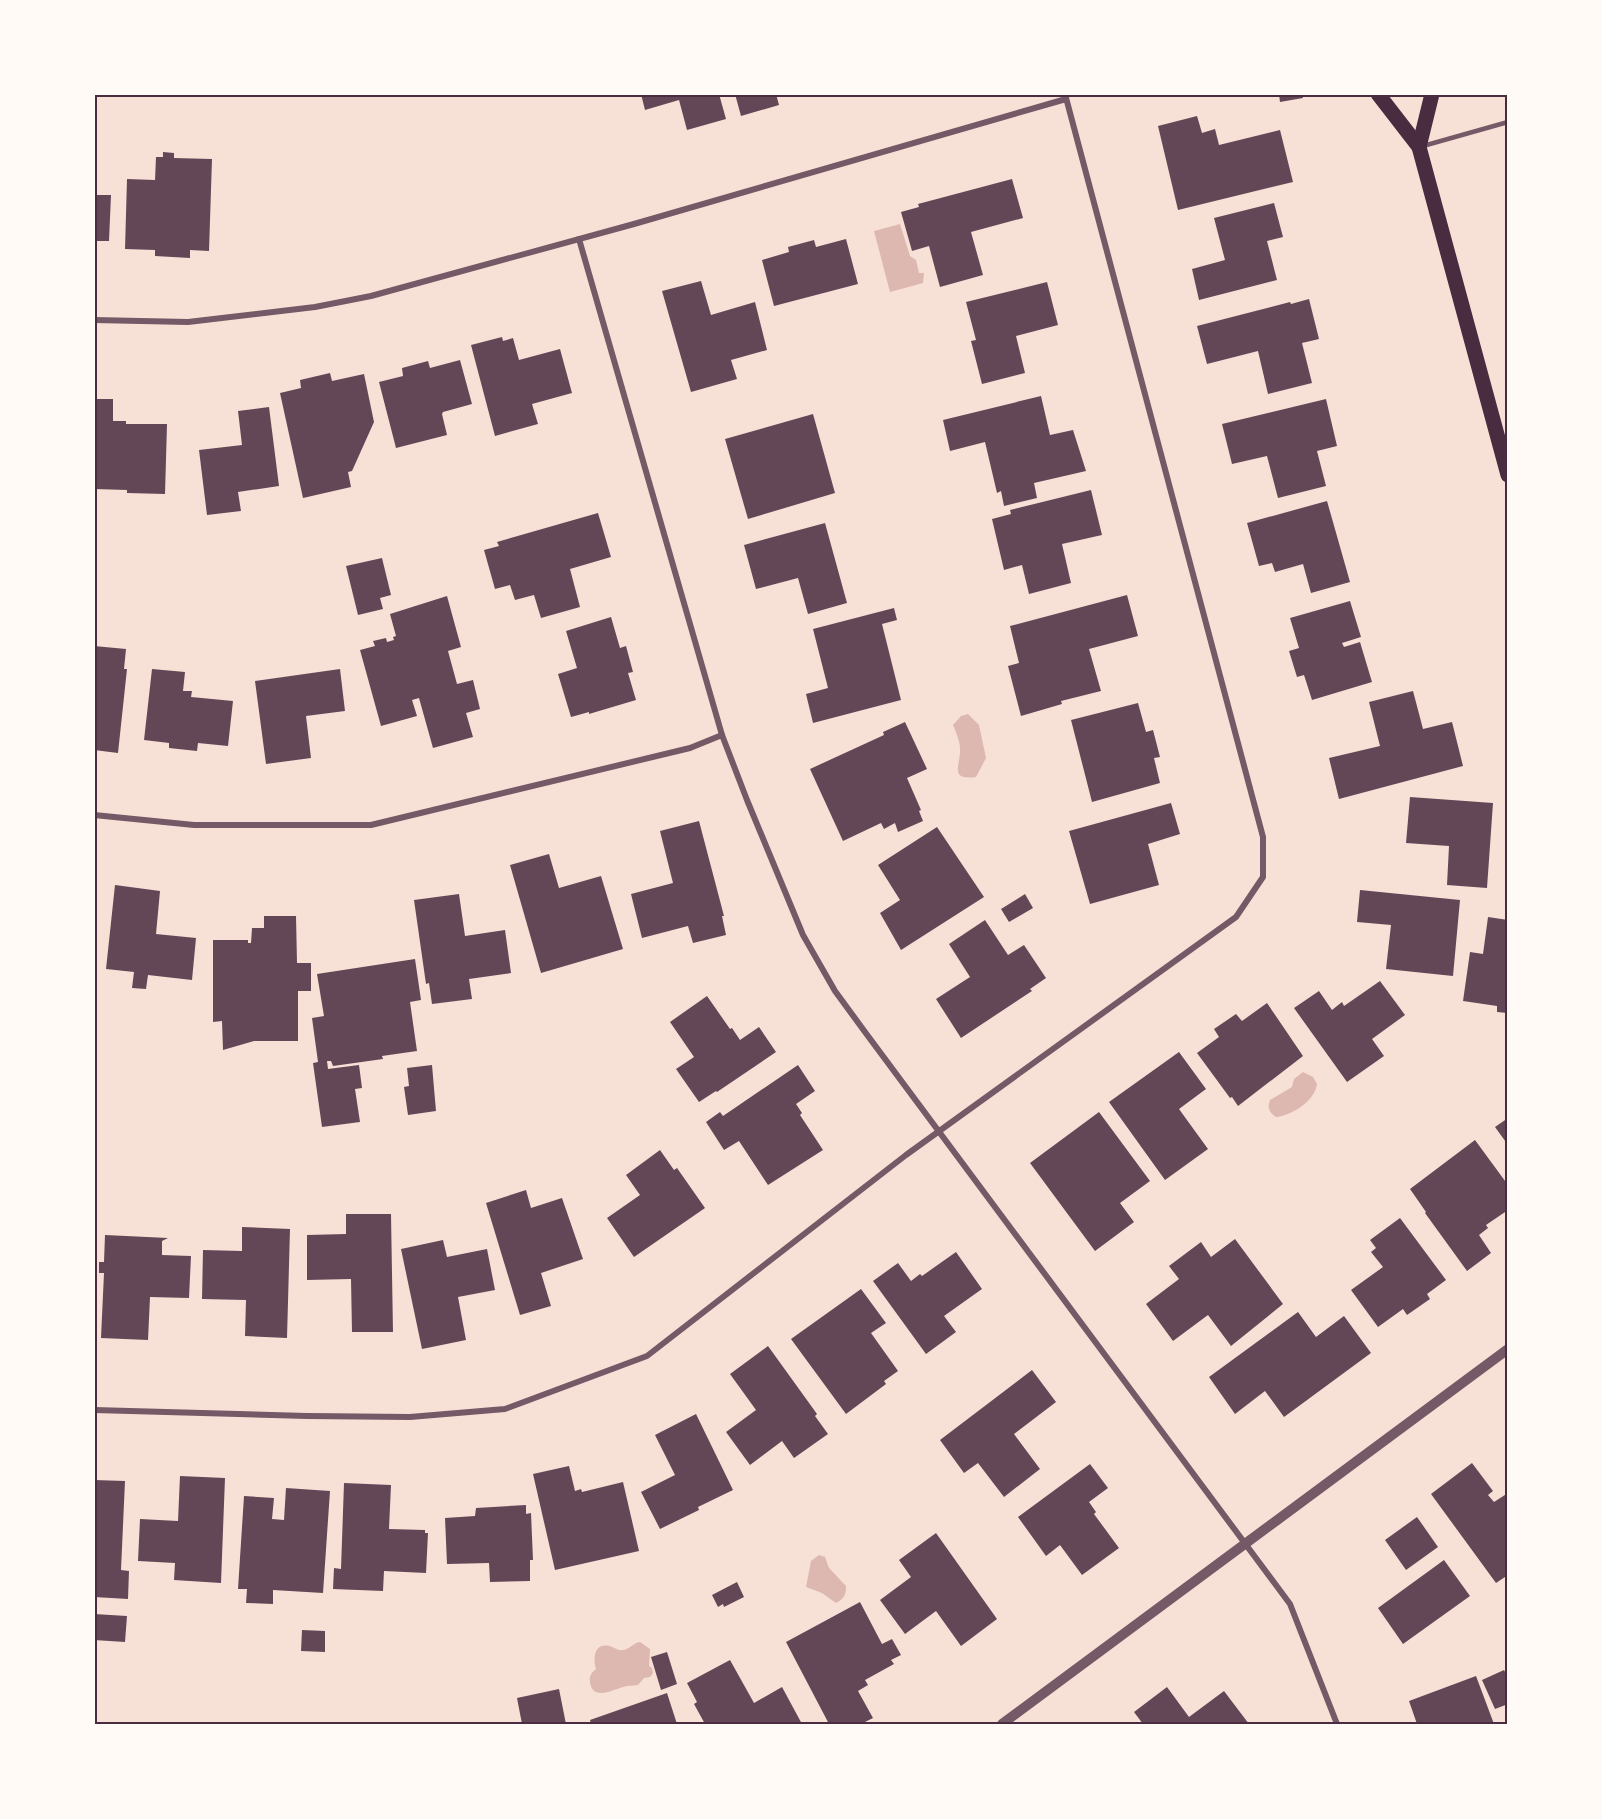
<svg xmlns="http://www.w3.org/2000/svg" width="1602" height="1819" viewBox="0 0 1602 1819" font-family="'Work Sans',sans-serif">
	<rect width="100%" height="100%" fill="#f7e1d7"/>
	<g fill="#dcb8b0">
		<polygon points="900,224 910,256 916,260 919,273 924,273 923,283 890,292 874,231"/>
		<path d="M968,714L979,725L986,758L976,777C948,781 961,764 960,749C960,741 956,732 953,725L961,716Z"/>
		<path d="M1303,1072L1313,1077L1317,1084C1315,1101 1291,1116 1276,1117C1269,1112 1267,1108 1270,1100L1292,1087L1294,1079Z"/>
		<path d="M819,1555L825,1557L829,1568L846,1586C846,1595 844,1599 836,1603L822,1593L806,1587L811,1561Z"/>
		<path d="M640,1642L650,1649L649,1666L652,1668L653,1673L650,1677L644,1678L638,1685C633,1686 628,1685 623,1687C613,1690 592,1701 590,1682C589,1676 592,1672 596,1669C593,1658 594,1643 609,1646C614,1647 618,1651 623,1650C630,1649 633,1643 640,1642Z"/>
	</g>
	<g fill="#644757">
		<polygon points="641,94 719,94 726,119 687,130 679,100 645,110"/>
		<polygon points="735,94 776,94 779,105 741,116"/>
		<polygon points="1279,94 1302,94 1303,98 1280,102"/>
		<polygon points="1197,116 1202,133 1215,129 1219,145 1280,130 1293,182 1178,210 1158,126"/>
		<polygon points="163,152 174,153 174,158 212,159 209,251 190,250 190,258 155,256 155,250 125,249 127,179 155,180 156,157 163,157"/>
		<polygon points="1012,179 1023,218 971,232 983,275 940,287 929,246 912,251 901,212 919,207 918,204"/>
		<polygon points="94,195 111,195 109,241 94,241"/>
		<polygon points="1274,203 1283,237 1267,241 1277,280 1199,300 1192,269 1225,260 1214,218"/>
		<polygon points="846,239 858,284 774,306 762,260 789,252 788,247 814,240 816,247"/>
		<polygon points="701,281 711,315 755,302 767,350 731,360 737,379 691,392 662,291"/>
		<polygon points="1047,282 1058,325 1016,336 1025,373 982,384 971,341 976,340 966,302"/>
		<polygon points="1309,299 1319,339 1302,343 1312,383 1268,394 1258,351 1207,364 1197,326 1290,302 1291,304"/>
		<polygon points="502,337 503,341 513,338 519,360 560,349 572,393 532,404 538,424 495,436 471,345"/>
		<polygon points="460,360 472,404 443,412 442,414 447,435 396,448 379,382 403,376 402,368 428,361 430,368"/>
		<polygon points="330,373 332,381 364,374 374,422 352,471 348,472 351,487 303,498 280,393 301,388 300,380"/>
		<polygon points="1041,396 1050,435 1073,430 1086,471 1034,483 1037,498 1004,506 1001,491 997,493 985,442 950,451 943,420"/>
		<polygon points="94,399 113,399 113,421 126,421 126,424 167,424 165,494 127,493 127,490 94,489"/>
		<polygon points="1326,399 1337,446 1317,451 1326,486 1278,498 1267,456 1232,464 1222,424"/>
		<polygon points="269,407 279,486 238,492 241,511 207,515 199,450 242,445 238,411"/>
		<polygon points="813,414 835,493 748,519 725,439"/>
		<polygon points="1091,490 1102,535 1062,544 1071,583 1029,594 1022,565 1004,570 992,519 1011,514 1010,510"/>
		<polygon points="1327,501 1350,582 1311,593 1303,564 1275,572 1272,563 1259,566 1247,523"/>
		<polygon points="598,513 611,557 570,569 580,607 541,618 534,595 515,600 510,585 495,589 484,550 499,546 497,542"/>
		<polygon points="825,523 847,603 808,614 798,578 756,589 744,545"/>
		<polygon points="382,558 391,595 380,598 383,609 358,615 346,566"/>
		<polygon points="1127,595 1138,636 1089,649 1101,691 1061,701 1062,704 1021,716 1008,666 1019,663 1010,626"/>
		<polygon points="447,596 461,647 448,651 457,684 473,680 480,709 466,713 473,737 433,748 419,698 412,700 417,716 381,726 360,650 375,646 373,641 386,638 387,642 394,640 393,637 396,636 390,614"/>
		<polygon points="1350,601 1361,637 1342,643 1344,647 1360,642 1372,682 1312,700 1304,675 1297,677 1289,651 1299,648 1290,618"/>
		<polygon points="894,608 897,620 882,624 901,700 813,723 806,694 828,688 813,629"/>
		<polygon points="611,617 620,648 626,646 633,672 628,673 636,700 589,714 589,712 571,717 558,674 577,668 566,631"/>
		<polygon points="94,646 126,649 124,669 127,669 118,753 94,750"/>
		<polygon points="152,669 185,672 183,691 192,691 191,697 233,701 228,746 198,743 197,751 169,748 169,743 144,740"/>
		<polygon points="340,669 345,711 306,716 311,758 266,764 255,681"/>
		<polygon points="1413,691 1423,729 1452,722 1463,766 1339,799 1329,758 1380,746 1369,702"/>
		<polygon points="1138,703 1146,732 1153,730 1160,757 1154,758 1160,783 1092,802 1071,720"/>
		<polygon points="905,722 927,769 907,778 921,810 919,811 923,821 898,832 895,823 884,829 881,823 843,841 810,769 884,735 883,732"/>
		<polygon points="1410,797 1493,803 1487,888 1447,885 1449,846 1406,843"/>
		<polygon points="1171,803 1180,834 1148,844 1159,885 1090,904 1069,831"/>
		<polygon points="699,821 724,916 722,916 726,935 693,943 688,926 642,938 631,894 673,883 660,831"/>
		<polygon points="937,827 984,897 901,950 880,913 900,900 878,865"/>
		<polygon points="549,854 559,888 601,876 623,949 541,973 510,865"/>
		<polygon points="115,885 160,891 156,934 196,938 192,980 148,975 146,989 132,988 134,972 106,969"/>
		<polygon points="1360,890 1460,900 1453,976 1386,969 1391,925 1357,922"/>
		<polygon points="459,894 465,936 505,930 511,973 469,979 472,999 432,1004 429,983 426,984 414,900"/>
		<polygon points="1025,894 1033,908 1009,922 1001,909"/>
		<polygon points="264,916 296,916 297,963 311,963 311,991 298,991 298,1041 254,1041 223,1050 222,1021 213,1022 213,940 248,940 248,943 251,943 252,928 264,928"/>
		<polygon points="1488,917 1508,920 1508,1013 1497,1012 1497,1006 1463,1001 1470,952 1483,954"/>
		<polygon points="985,920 1008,955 1024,945 1046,978 1030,989 1032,991 961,1038 936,999 970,977 949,944"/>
		<polygon points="415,959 421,1000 410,1002 417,1051 382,1056 383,1059 333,1066 331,1061 327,1061 328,1069 359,1065 362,1088 355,1089 360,1122 322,1127 313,1063 318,1062 312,1018 324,1016 317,974"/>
		<polygon points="1380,981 1405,1015 1372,1039 1384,1056 1347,1082 1294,1008 1319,991 1332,1010 1342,1002 1344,1006"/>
		<polygon points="707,996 730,1029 732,1028 740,1040 759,1027 776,1052 717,1092 716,1091 699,1102 676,1069 694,1057 670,1022"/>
		<polygon points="1267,1003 1303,1056 1238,1106 1232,1097 1230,1098 1197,1053 1219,1037 1214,1029 1236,1014 1242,1021"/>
		<polygon points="1179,1052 1206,1089 1179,1109 1208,1149 1165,1180 1109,1102"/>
		<polygon points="432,1065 436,1111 408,1115 404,1087 409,1086 407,1068"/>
		<polygon points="798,1065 815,1091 796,1104 802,1113 800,1115 823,1150 768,1185 739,1141 724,1150 706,1122 720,1112 723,1116"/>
		<polygon points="1099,1112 1150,1181 1120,1203 1134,1222 1095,1251 1030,1163"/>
		<polygon points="1508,1118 1508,1145 1495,1127"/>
		<polygon points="1475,1140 1508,1185 1508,1210 1486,1225 1488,1228 1479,1235 1491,1253 1467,1271 1425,1213 1426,1212 1410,1189"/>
		<polygon points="660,1150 674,1170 677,1168 705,1208 634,1257 607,1218 640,1195 626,1175"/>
		<polygon points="526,1190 531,1208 562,1198 583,1259 541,1273 551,1306 520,1315 486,1203"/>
		<polygon points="346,1214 391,1214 393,1332 352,1332 351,1279 307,1280 307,1235 346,1234"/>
		<polygon points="1400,1218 1446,1280 1427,1294 1430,1299 1407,1315 1403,1309 1378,1327 1351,1290 1383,1267 1371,1252 1376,1248 1370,1240"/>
		<polygon points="242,1227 290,1229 287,1338 245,1336 246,1300 202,1299 203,1250 242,1251"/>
		<polygon points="105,1235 168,1238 162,1241 162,1255 191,1256 189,1298 150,1297 148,1340 101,1338 104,1273 99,1273 99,1262 104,1262"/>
		<polygon points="1235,1239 1283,1304 1231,1346 1208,1315 1173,1341 1146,1304 1179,1279 1169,1266 1201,1242 1211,1257"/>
		<polygon points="443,1240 447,1257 487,1249 495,1290 458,1297 466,1340 422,1349 401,1249"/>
		<polygon points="956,1252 982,1289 944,1316 956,1332 926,1354 873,1281 898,1263 911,1281 920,1274 922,1276"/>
		<polygon points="861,1289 886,1323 871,1333 898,1371 884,1381 886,1384 846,1414 791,1339"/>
		<polygon points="1298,1312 1316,1337 1344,1316 1371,1353 1284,1417 1265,1391 1235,1414 1209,1377"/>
		<polygon points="768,1346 817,1414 815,1416 828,1434 794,1458 782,1441 750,1465 726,1432 756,1410 730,1374"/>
		<polygon points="1032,1370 1056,1402 1014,1434 1040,1469 1004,1497 978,1463 964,1473 940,1440"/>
		<polygon points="696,1414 733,1490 698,1507 699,1510 660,1529 641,1492 675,1475 655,1435"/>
		<polygon points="1472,1463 1493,1491 1488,1495 1494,1502 1508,1493 1508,1575 1496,1583 1431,1494"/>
		<polygon points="1090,1464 1108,1488 1089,1502 1096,1512 1094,1514 1119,1548 1082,1575 1060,1545 1046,1556 1018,1517"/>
		<polygon points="569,1466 575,1491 581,1489 582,1492 623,1482 639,1551 555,1570 533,1474"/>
		<polygon points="180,1476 225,1478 221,1583 174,1580 175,1563 138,1561 140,1519 178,1521"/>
		<polygon points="94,1480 125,1481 121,1570 129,1571 128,1599 94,1597"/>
		<polygon points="344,1483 391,1485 389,1529 425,1530 425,1533 428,1533 426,1573 384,1571 383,1591 333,1589 334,1568 341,1569"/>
		<polygon points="286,1488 330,1491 323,1593 273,1590 273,1604 246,1603 247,1589 238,1589 244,1496 274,1498 272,1519 284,1520"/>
		<polygon points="526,1505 526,1514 531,1513 533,1560 530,1560 530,1581 490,1582 489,1563 447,1564 445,1518 475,1516 476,1508"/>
		<polygon points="1417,1517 1438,1547 1406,1570 1385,1540"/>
		<polygon points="936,1533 997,1619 961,1646 936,1611 905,1634 880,1600 911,1577 899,1560"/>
		<polygon points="1444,1560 1470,1596 1403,1644 1378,1608"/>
		<polygon points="737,1582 744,1597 724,1607 723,1604 718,1607 712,1595"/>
		<polygon points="860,1602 882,1644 892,1639 901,1655 891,1660 894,1664 865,1680 868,1685 858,1691 873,1718 861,1724 829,1724 786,1642"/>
		<polygon points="94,1614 127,1616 125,1642 94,1640"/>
		<polygon points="302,1630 325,1631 325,1652 301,1651"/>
		<polygon points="667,1652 677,1684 661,1690 651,1657"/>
		<polygon points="730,1660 754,1703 782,1687 802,1724 705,1724 694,1704 697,1702 687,1683"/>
		<polygon points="1504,1670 1508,1677 1508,1704 1495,1709 1482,1680"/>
		<polygon points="1476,1676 1494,1724 1417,1724 1409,1701"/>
		<polygon points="1167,1687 1189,1717 1224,1691 1249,1724 1143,1724 1134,1712"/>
		<polygon points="559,1689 566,1724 522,1724 517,1698"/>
		<polygon points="667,1693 677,1724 591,1724 590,1720"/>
	</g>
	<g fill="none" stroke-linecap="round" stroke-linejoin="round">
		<polyline stroke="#755966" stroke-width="4.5" points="1423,146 1508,122"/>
		<g stroke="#755966" stroke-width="6">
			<polyline points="579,239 722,735 747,800 803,935 835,991 865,1032 1290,1604 1337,1724"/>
			<polyline points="94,320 188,322 315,307 371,296 634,224 1066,99"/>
			<polyline points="94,815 194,825 371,825 690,748 722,735"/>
			<polyline points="94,1410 307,1416 410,1417 505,1409 647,1356 906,1155 1236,917 1263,877 1263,837 1065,94"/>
		</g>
		<polyline stroke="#755966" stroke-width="10" points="1002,1724 1508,1349"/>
		<g stroke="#4a2c40" stroke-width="15">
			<polyline points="1378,94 1419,147 1508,475"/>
			<polyline points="1419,147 1432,94"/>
		</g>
	</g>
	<rect width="1602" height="1819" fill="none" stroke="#fffaf5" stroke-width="192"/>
	<rect x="96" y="96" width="1410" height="1627" fill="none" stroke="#4a2c40" stroke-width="2"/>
</svg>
